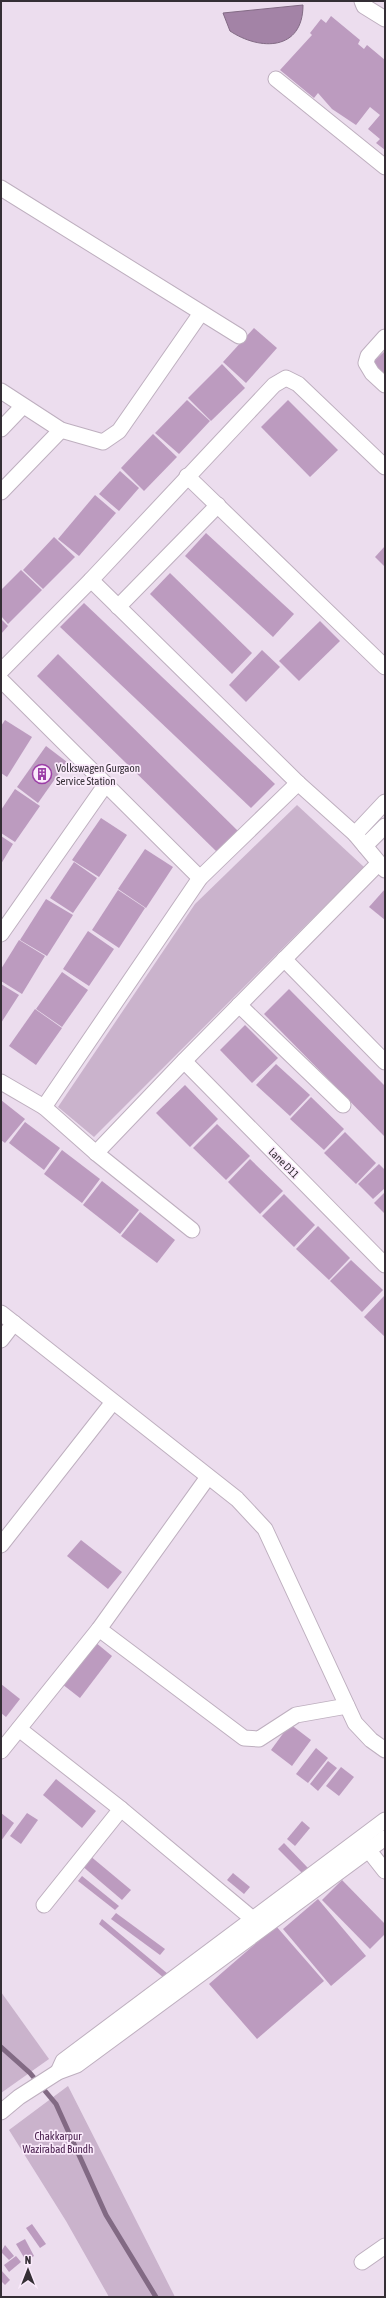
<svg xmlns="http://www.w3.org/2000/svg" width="386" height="2298" viewBox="0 0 386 2298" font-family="'Asap Condensed',sans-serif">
	<rect width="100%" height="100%" fill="#ecddee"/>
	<g fill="#cab3cc">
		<polygon points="297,805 364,867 94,1137 58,1107 195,904"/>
		<polygon points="1,1992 49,2059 1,2093"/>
		<polygon points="68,2086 175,2297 109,2297 66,2221 9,2130"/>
	</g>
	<path fill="#a383a6" stroke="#826a84" d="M303,5C303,51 260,51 230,31L223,13Z"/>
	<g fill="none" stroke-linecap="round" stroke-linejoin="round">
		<polyline stroke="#826a84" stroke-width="5" points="1,2047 30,2073 56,2104 106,2215 156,2297"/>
	</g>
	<g fill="#bc9bbf">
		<polygon points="331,16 360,40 358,44 364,49 367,45 385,60 385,150 376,143 380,139 368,129 380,115 370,107 356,125 332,109 318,93 314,98 280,70 312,35 310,33 321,19 326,23"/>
		<polygon points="254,328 277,348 246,383 223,362"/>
		<polygon points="385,351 385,378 371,364"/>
		<polygon points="222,364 245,388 211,421 188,398"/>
		<polygon points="187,400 210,421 179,454 155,433"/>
		<polygon points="288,400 338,450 310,477 261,427"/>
		<polygon points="153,434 177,457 144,491 121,468"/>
		<polygon points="120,471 139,488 119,511 99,494"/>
		<polygon points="95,495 116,513 79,556 58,539"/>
		<polygon points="206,533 294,614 273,637 185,556"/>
		<polygon points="54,537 75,557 43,589 23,570"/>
		<polygon points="385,546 385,567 375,557"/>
		<polygon points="21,570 42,590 8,624 1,616 1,590"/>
		<polygon points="170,573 252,653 232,674 150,594"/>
		<polygon points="84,603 275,784 251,808 60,627"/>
		<polygon points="1,619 8,626 1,634"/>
		<polygon points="320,621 340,641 299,681 279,661"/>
		<polygon points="262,650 280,667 246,702 229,685"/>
		<polygon points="58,654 238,831 217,852 37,676"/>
		<polygon points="5,720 32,737 7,777 1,773 1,726"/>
		<polygon points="46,746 67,762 38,803 17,787"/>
		<polygon points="15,789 40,806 15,842 1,833 1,810"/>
		<polygon points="101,818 127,835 99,877 72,860"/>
		<polygon points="1,836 13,844 1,864"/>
		<polygon points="145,849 173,867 146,908 118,889"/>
		<polygon points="74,862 97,878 73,913 50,898"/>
		<polygon points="385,889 385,920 369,907"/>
		<polygon points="118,890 145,908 119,948 92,930"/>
		<polygon points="46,899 73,915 47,956 20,940"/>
		<polygon points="88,931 114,949 89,986 63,969"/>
		<polygon points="19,940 45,956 22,994 1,981 1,969"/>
		<polygon points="62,972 88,990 62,1027 36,1009"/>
		<polygon points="1,984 19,995 1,1023"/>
		<polygon points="289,989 385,1086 385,1137 264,1014"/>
		<polygon points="35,1009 62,1028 36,1065 9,1046"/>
		<polygon points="245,1025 278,1058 252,1083 220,1050"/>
		<polygon points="276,1064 310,1095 290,1116 256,1085"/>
		<polygon points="185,1085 218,1119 190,1147 156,1113"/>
		<polygon points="311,1097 344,1129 324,1150 290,1119"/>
		<polygon points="1,1100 25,1119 5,1143 1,1140"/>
		<polygon points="25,1122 60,1148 44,1170 9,1143"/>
		<polygon points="217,1124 250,1156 226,1180 193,1148"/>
		<polygon points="345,1132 376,1163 356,1184 324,1153"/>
		<polygon points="62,1150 100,1179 82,1203 44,1174"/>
		<polygon points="250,1159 283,1191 260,1214 228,1182"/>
		<polygon points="379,1164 385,1170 385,1188 373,1199 358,1184"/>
		<polygon points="102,1181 139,1210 120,1234 83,1205"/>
		<polygon points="385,1192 385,1214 374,1203"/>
		<polygon points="284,1194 315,1225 294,1247 262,1216"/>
		<polygon points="140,1212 175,1240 157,1263 121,1236"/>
		<polygon points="318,1226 350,1258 329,1280 296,1249"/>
		<polygon points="351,1260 383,1290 362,1312 330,1281"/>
		<polygon points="385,1295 385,1337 364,1317"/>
		<polygon points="81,1540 122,1572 108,1589 67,1556"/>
		<polygon points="95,1642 112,1656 80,1698 62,1684"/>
		<polygon points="1,1684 20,1699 6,1717 1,1713"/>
		<polygon points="290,1724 311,1740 292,1766 271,1750"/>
		<polygon points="316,1748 328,1758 308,1783 296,1774"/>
		<polygon points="328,1761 337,1768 318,1791 310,1784"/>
		<polygon points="341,1767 354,1777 339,1796 326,1786"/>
		<polygon points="56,1779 96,1811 82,1828 43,1795"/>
		<polygon points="1,1813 14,1823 1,1841"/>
		<polygon points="27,1813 38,1820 21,1844 10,1836"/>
		<polygon points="302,1821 310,1828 295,1846 287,1839"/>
		<polygon points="284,1843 308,1868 302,1873 278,1849"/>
		<polygon points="89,1855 131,1890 122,1900 81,1865"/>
		<polygon points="233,1873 250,1887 244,1894 227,1880"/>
		<polygon points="82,1876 119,1906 115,1910 78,1881"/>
		<polygon points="342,1880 385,1924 385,1934 370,1949 322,1900"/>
		<polygon points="318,1899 366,1956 331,1986 283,1929"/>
		<polygon points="116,1913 165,1949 160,1955 111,1919"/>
		<polygon points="102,1919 168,1974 164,1978 99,1924"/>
		<polygon points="276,1926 324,1981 257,2039 209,1984"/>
		<polygon points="32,2224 46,2244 40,2248 26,2228"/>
		<polygon points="25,2239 34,2256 26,2261 16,2244"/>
		<polygon points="5,2245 14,2256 9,2260 1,2252"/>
		<polygon points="16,2256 21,2262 9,2272 4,2265"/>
		<polygon points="1,2270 10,2280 5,2285 1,2281"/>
	</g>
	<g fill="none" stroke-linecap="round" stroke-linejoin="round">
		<g stroke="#beafbf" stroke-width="17">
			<g id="street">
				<polyline points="362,1 364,6 385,19"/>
				<polyline points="276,79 385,167"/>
				<polyline points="1,188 239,336"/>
				<polyline points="385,337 368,356 366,363 372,373 385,385"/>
				<polyline points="1,391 61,430 103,442 119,431 201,313"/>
				<polyline points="1,429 23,406"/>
				<polyline points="187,476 385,667"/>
				<polyline points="1,492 61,430"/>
				<polyline points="91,580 298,783 355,834 385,870"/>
				<polyline points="118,607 218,505"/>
				<polyline points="1,671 91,580 274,385 286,378 298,384 385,467"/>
				<polyline points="1,680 200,878"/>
				<polyline points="355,834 385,802"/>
				<polyline points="365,846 385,826"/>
				<polyline points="1,934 106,784"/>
				<polyline points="284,959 385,1062"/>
				<polyline points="239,1005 343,1105"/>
				<polyline points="184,1061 385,1265"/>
				<polyline points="1,1082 44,1107 96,1153 192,1230"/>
				<polyline points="44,1107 200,878 298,783"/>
				<polyline points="96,1153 184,1061 379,863"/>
				<polyline points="1,1313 237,1499 265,1529 355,1723 371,1740 385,1750"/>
				<polyline points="1,1340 14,1323"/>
				<polyline points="1,1545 113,1402"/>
				<polyline points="99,1629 244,1738 259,1739 296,1715 347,1706"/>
				<polyline points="19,1729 121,1809 260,1925"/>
				<polyline points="1,1751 99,1629 208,1477"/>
				<polyline points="363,1843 385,1871"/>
				<polyline points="44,1905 121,1809"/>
				<polyline points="58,2072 63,2061 385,1820"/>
				<polyline points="1,2112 19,2097 58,2072 77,2065 385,1838"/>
				<polyline points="362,2262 385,2246"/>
			</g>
		</g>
		<use href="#street" stroke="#fff" stroke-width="15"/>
	</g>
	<defs>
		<g id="building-ring" transform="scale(1)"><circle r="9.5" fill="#faeafb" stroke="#9c3ea7" stroke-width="1.5"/><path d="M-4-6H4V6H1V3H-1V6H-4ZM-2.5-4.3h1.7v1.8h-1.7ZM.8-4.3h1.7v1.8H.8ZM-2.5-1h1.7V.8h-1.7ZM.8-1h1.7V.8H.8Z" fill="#9c3ea7"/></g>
	</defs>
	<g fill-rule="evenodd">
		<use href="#building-ring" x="42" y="774"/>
	</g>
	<g text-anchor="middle" stroke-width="3.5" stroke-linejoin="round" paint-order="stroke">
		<g font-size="11" fill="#342e35" stroke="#faeafb" text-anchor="start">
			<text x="56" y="772">Volkswagen Gurgaon<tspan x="56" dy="13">Service Station</tspan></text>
		</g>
		<g font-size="11" fill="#342e35" stroke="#faeafb">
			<text transform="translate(284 1163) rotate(45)" y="4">Lane D11</text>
		</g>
		<g font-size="11" fill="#4a214f" stroke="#faeafb">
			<text x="58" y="2140">Chakkarpur<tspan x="58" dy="13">Wazirabad Bundh</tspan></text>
		</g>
	</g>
	<rect width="386" height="2298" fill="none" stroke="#342e35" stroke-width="4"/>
	<g transform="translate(28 2270)" stroke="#faeafb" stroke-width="3" paint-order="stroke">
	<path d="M0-3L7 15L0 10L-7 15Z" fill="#342e35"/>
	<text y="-6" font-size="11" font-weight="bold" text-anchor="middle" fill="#342e35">N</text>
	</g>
</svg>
